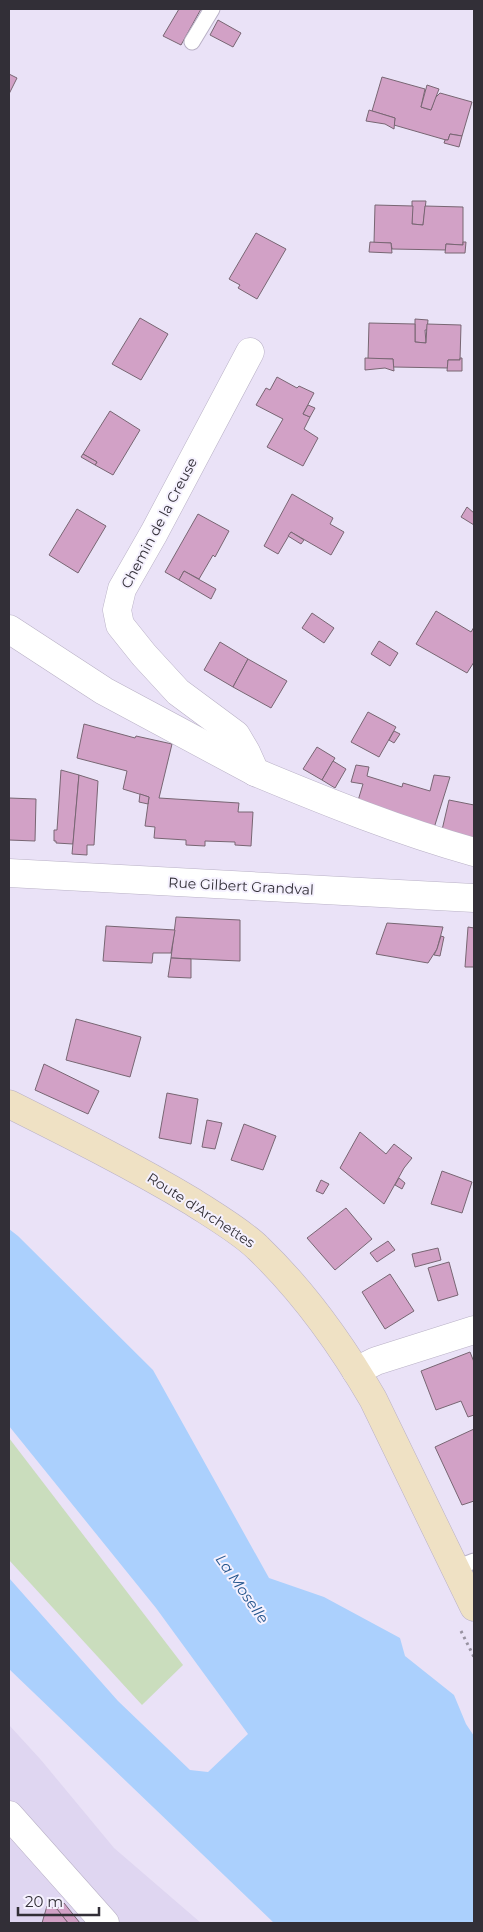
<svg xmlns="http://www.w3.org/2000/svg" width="483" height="1932" viewBox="0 0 483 1932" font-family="Montserrat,sans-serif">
	<rect width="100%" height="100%" fill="#eae2f7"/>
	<polygon fill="#dfd6f1" points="9,1725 41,1760 114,1848 201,1923 9,1923"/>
	<polygon fill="#caddbd" points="9,1438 183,1665 142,1705 9,1560"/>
	<polygon fill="#abd0fd" points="9,1229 18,1236 153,1370 269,1578 324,1597 400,1638 405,1656 454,1695 466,1724 474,1736 474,1923 274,1923 9,1669 9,1578 118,1701 190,1770 208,1772 248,1734 156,1608 9,1426"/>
	<g fill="#d2a1c6" stroke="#786673">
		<polygon points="179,9 201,9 181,45 163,36"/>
		<polygon points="218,20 241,33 233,47 210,35"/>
		<polygon points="9,74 17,78 9,94"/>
		<polygon points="382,77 425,89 421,107 431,110 435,98 440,93 472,102 462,136 450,134 448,140 446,140 394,125 395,118 372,111"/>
		<polygon points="427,85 439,89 431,110 421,107"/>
		<polygon points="369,110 395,118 394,129 385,124 366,121"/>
		<polygon points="450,134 462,136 459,147 444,143 445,140 448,140"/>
		<polygon points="412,201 426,201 423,225 412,224"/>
		<polygon points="375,205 413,206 412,224 423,225 425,206 463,207 463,245 446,244 446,250 392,249 391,243 374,243"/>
		<polygon points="256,233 286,249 257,299 238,288 240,285 229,279"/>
		<polygon points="370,242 391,243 392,253 369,252"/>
		<polygon points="463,242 466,242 465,253 445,253 446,244 463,245"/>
		<polygon points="140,318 168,334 141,380 112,364"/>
		<polygon points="415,319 428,320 427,330 425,330 426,343 415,342"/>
		<polygon points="369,323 415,324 415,342 426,343 427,324 461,325 460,360 448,360 448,368 394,367 393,367 393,359 368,359"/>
		<polygon points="365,358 393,359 394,371 385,368 365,370"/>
		<polygon points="460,358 462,358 462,371 447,371 448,360 460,360"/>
		<polygon points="277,377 297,388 299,386 314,393 303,414 310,417 304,429 318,438 303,466 267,447 283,419 256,405 266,388 270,390"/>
		<polygon points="308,405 315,408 310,417 303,414"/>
		<polygon points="110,411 140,430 113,475 95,465 97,462 83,454"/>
		<polygon points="83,454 97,462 95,465 81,457"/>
		<polygon points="292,494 333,518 330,524 344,532 331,555 291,532 278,554 264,546"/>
		<polygon points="467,507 474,513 474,525 461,517"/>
		<polygon points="77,509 106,526 78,573 49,555"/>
		<polygon points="198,514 229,531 215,557 213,555 199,579 184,571 179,580 165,572"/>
		<polygon points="291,532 304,540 301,544 288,536"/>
		<polygon points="184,571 216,589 211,599 179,580"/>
		<polygon points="436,611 471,632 474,627 474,662 467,673 416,644"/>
		<polygon points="312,613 334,628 324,643 302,628"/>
		<polygon points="379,641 398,653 390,666 371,654"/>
		<polygon points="220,642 248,659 233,687 204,670"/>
		<polygon points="248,659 287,681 271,708 233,687"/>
		<polygon points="368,712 396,727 379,757 351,742"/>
		<polygon points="84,724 135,738 136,736 172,744 159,798 239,803 238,812 253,812 251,846 235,845 235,842 205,841 205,846 186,845 186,840 154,838 155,827 145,826 149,797 123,789 127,771 77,758"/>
		<polygon points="394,731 400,734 394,743 389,740"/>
		<polygon points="317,747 335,758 322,780 303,769"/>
		<polygon points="333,761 346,769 335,788 322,780"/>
		<polygon points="356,765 369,767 367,776 402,787 403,783 430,791 434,775 450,777 434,828 357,804 363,784 351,782"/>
		<polygon points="61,770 79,775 73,844 56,843 56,841 54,841 54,830 57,830"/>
		<polygon points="79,775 98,781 94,845 87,845 87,855 72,854"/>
		<polygon points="140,794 149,797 148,804 139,802"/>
		<polygon points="9,798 36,799 35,841 9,840"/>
		<polygon points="449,800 474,805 474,838 442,830"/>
		<polygon points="176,917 240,920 240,961 171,958"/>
		<polygon points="387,923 443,927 437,949 428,963 376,954"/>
		<polygon points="106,926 175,930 171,953 153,953 152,963 103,961"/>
		<polygon points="468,927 474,928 474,967 465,967"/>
		<polygon points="441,936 444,937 440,956 434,955 437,949"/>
		<polygon points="171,958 191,959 191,978 168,977"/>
		<polygon points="76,1019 141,1037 130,1077 66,1060"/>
		<polygon points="44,1064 99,1091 88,1114 35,1090"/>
		<polygon points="167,1093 198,1099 191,1144 159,1138"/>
		<polygon points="207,1120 222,1123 215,1149 202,1147"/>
		<polygon points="244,1124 276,1136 263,1170 231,1160"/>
		<polygon points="360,1132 386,1154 394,1144 412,1158 404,1168 384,1204 340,1168"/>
		<polygon points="442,1171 472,1182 462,1213 431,1204"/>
		<polygon points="399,1178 405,1183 402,1189 395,1185"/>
		<polygon points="321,1180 329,1184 323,1194 316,1191"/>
		<polygon points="346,1208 372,1239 335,1270 307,1238"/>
		<polygon points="388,1241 395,1250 377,1262 370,1253"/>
		<polygon points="438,1248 441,1260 415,1267 412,1254"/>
		<polygon points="449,1262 458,1295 438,1301 428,1268"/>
		<polygon points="390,1274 414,1311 385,1329 362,1292"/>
		<polygon points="470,1352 474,1362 474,1415 468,1417 461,1401 436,1410 421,1371"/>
		<polygon points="474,1429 474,1501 462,1505 435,1447"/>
		<polygon points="64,1903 80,1923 68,1923 57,1909"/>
		<polygon points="47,1906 57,1909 68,1923 42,1923"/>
	</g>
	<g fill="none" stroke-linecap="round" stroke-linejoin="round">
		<g stroke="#b9b1c6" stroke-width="17">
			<g id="lane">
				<polyline points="192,42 212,9"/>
				<polyline points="456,1568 474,1561"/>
			</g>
		</g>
		<g stroke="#b9b1c6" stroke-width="29">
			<g id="street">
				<path d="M250,352L154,533L122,589L117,610L120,625L144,655L178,692L236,735L246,752L255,772C327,802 399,831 474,852"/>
				<polyline points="9,629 104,691 255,772"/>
				<polyline points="9,873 474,898"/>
				<polyline points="356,1371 376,1361 474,1330"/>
				<polyline points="9,1815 105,1923"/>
			</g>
		</g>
		<g stroke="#b9b1c6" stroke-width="29">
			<path id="secondary" d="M9,1104C71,1135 133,1166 193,1202C213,1215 242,1232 258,1248C304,1292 341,1344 373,1399L474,1607"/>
		</g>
		<polyline stroke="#9892a1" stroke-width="3" stroke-dasharray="2.5 4" stroke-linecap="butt" points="461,1631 474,1657"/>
		<use href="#lane" stroke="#fff" stroke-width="15"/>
		<use href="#street" stroke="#fff" stroke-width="28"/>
		<use href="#secondary" stroke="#efe1c4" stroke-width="28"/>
	</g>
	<g text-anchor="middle" stroke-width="4" stroke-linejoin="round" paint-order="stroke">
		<g font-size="14" fill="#322f37" stroke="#f5f1fe">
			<text transform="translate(159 523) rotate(-62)" y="5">Chemin de la Creuse</text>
			<text transform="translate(241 886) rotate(3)" y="5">Rue Gilbert Grandval</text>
			<text transform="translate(201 1210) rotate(33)" y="5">Route d'Archettes</text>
		</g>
		<g font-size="15" font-style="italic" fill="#26578e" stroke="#f5f1fe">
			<text transform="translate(242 1589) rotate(55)" y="5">La Moselle</text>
		</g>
	</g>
	<rect width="483" height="1932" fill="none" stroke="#322f37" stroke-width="20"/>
	<path d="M18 1907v8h81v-8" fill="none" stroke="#322f37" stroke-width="2.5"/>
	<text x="25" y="1907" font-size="15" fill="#322f37" stroke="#f5f1fe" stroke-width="4" paint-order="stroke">20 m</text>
</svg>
